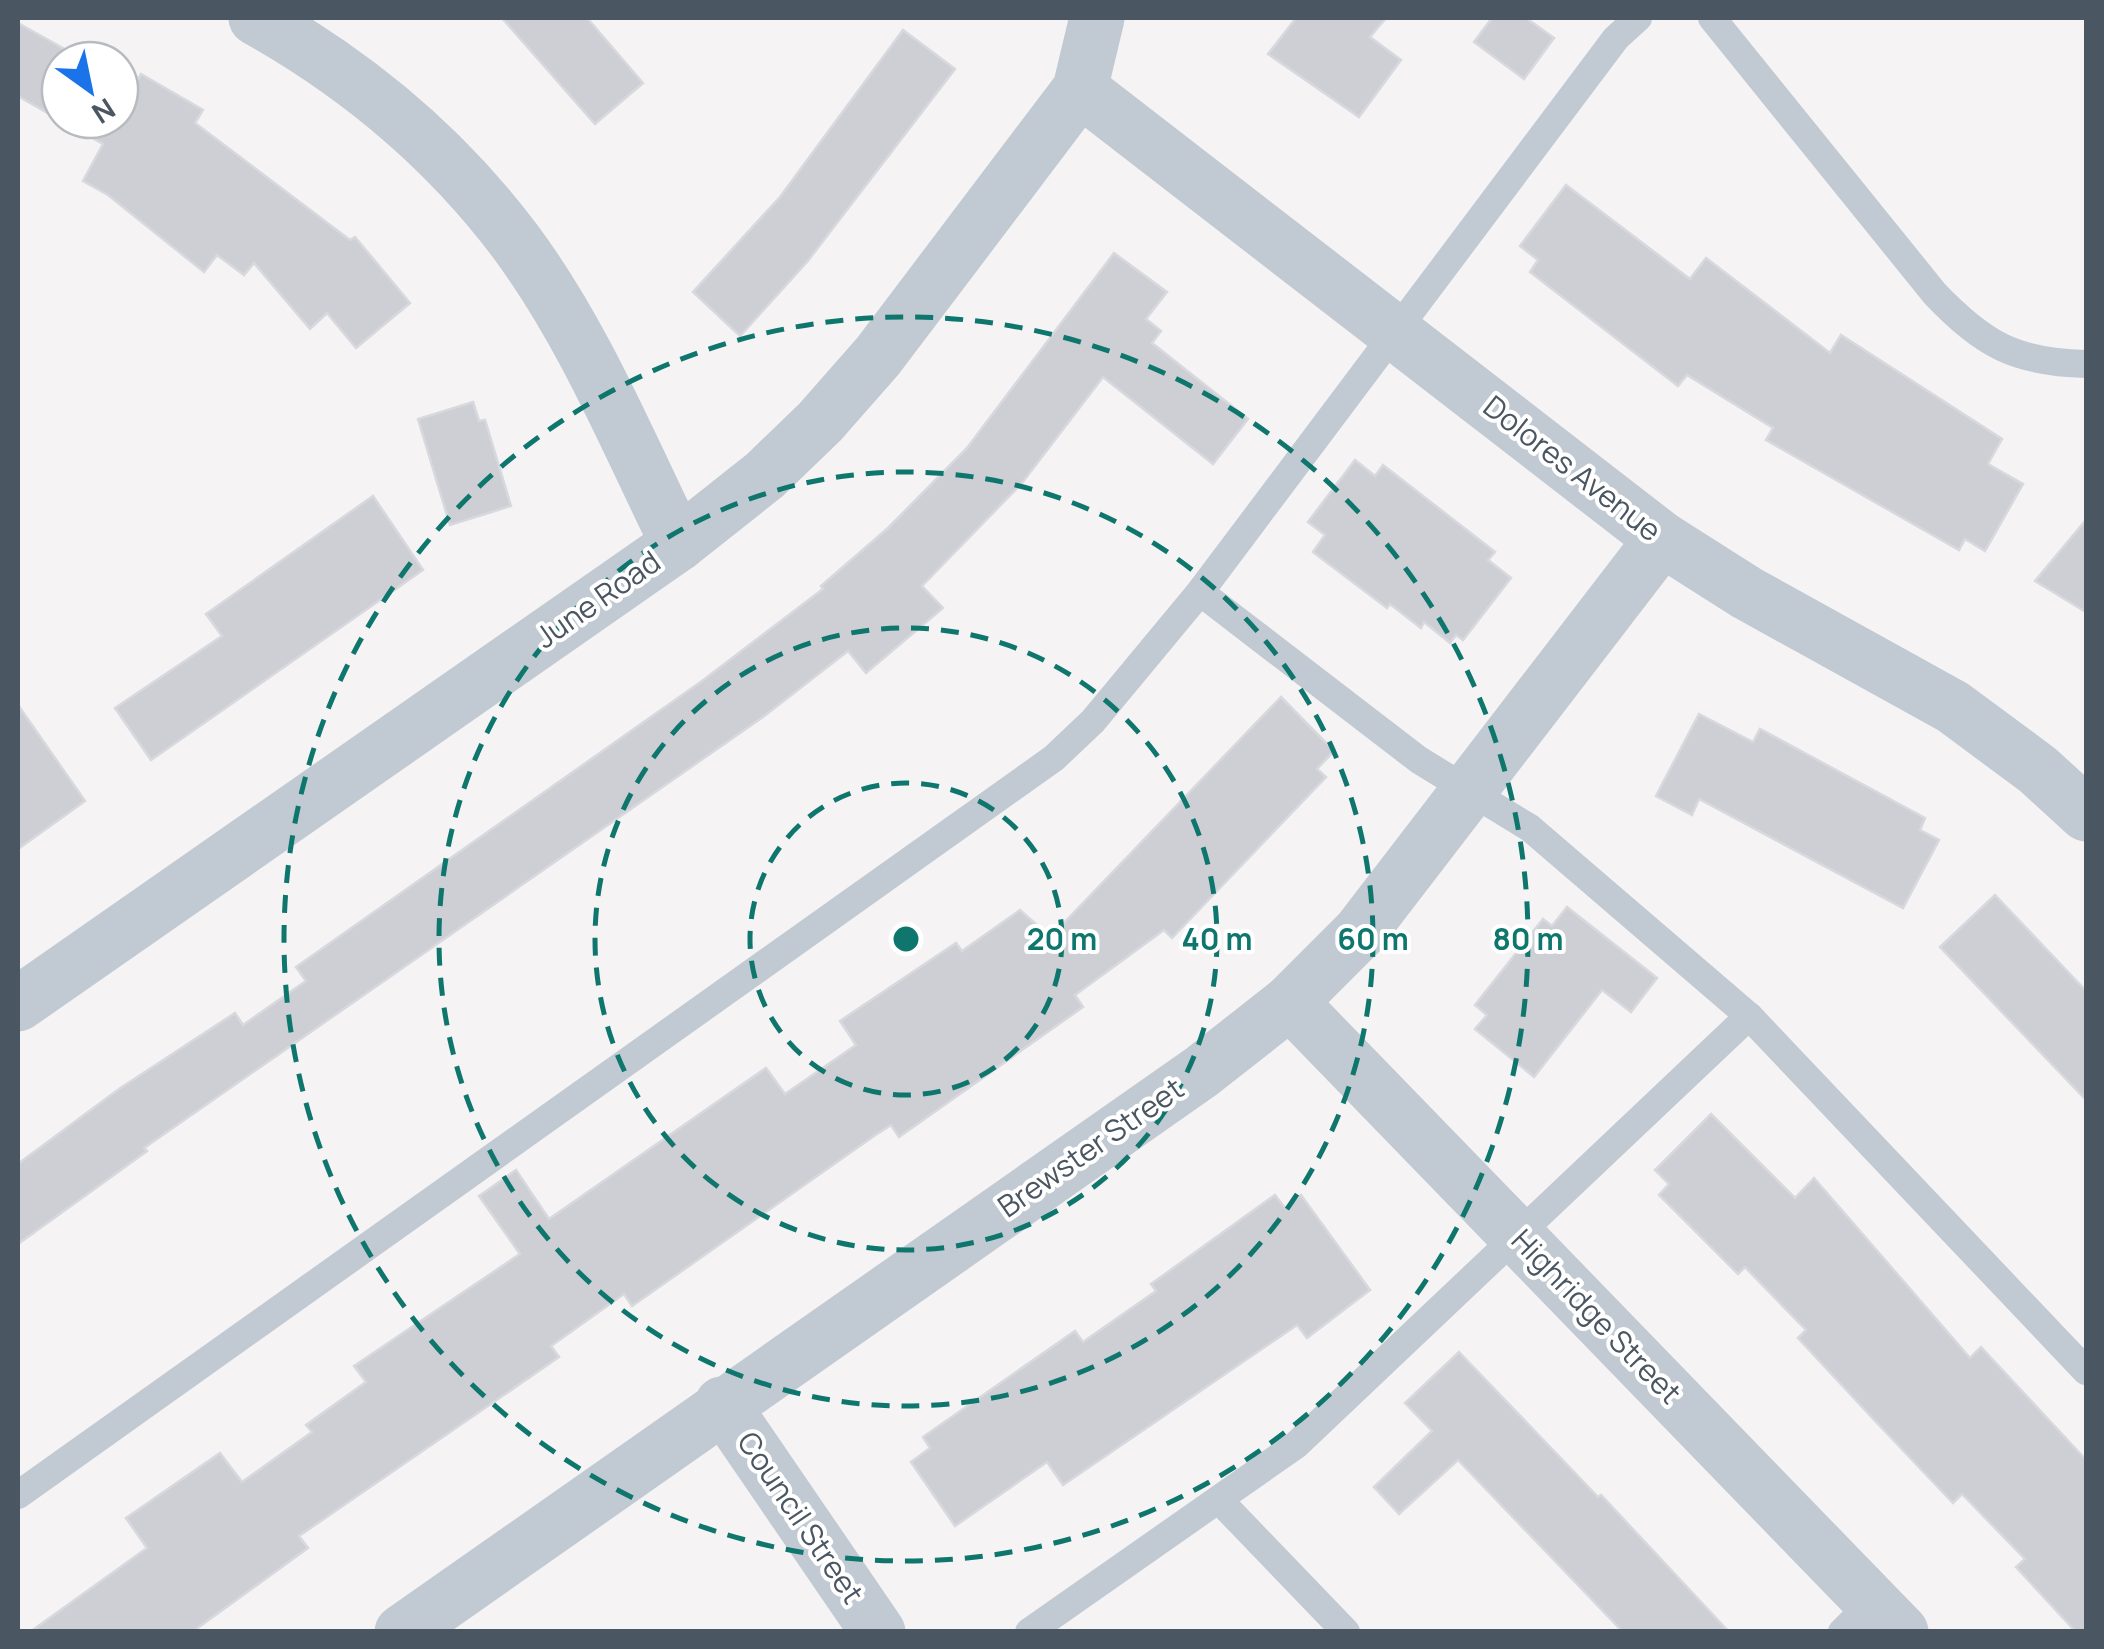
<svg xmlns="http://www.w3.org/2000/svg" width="2104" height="1649" viewBox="0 0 2104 1649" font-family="Manrope,sans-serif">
	<rect width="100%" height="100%" fill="#f5f3f3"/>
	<g fill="#cdcfd5" stroke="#d7d9de" stroke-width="2.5">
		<polygon points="502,18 587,18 643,83 595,124"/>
		<polygon points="1296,18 1386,18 1370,37 1401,60 1359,117 1268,54"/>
		<polygon points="1492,18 1526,18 1554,38 1524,79 1474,42"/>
		<polygon points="18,23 84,60 60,60 60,120 18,96"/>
		<polygon points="903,30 955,69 807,262 740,336 693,292 780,197"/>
		<polygon points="141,74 203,110 195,123 350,240 355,237 410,303 356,348 327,313 310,329 254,263 244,275 217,255 204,272 108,195 83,181 103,144 60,120 120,120 120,80 134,87"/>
		<polygon points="1566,185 1690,279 1706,258 1830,353 1841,335 2002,439 1988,464 2023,484 1985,551 1965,539 1959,550 1766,440 1773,428 1687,375 1678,386 1530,272 1538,260 1520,246"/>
		<polygon points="1114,253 1167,292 1146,319 1161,331 1152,343 1248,419 1213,464 1103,377 1022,483 922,586 943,608 866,673 848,651 763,717 144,1148 147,1151 18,1244 18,1164 119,1089 235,1013 243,1025 306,981 296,967 702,681 823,589 821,586 888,528 967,448"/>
		<polygon points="473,402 479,421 485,420 511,506 450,525 418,419"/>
		<polygon points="1355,460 1375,476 1383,465 1495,552 1488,560 1511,578 1463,640 1456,635 1450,643 1424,622 1421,628 1390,604 1387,608 1313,552 1325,535 1308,522"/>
		<polygon points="373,496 423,570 151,760 115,708 222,636 206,614"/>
		<polygon points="2086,520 2086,612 2035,581"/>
		<polygon points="1281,697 1334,751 1317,769 1326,777 1172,938 1164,930 1075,995 1083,1007 899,1137 891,1125 874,1136 632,1306 624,1294 551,1346 559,1357 299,1536 308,1548 192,1632 30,1632 147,1548 126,1518 220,1453 242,1482 312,1432 306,1425 366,1382 354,1366 520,1254 479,1196 516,1170 549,1219 766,1068 785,1094 856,1045 840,1021 956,943 962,951 1020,910 1046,933 1054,926 1057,930"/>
		<polygon points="18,705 85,801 18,849"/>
		<polygon points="1699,714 1753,742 1760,729 1925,818 1920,830 1939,840 1903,908 1699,799 1692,815 1656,796"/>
		<polygon points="1995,895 2086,991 2086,1100 1940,947"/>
		<polygon points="1567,907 1657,978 1631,1012 1602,990 1534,1077 1475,1029 1487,1015 1475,1005 1543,919 1552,926"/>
		<polygon points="1711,1114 1795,1198 1814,1178 1970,1358 1981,1347 2086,1460 2086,1632 2076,1632 2016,1567 2025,1559 1962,1494 1953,1503 1877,1423 1798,1338 1806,1330 1745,1267 1738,1274 1659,1195 1669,1184 1655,1170"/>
		<polygon points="1275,1195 1285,1208 1301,1195 1370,1290 1307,1338 1297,1325 1063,1485 1047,1462 955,1526 911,1462 930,1448 923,1437 1075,1331 1083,1342 1156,1291 1151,1284"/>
		<polygon points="1459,1352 1598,1497 1601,1495 1729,1632 1623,1632 1458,1460 1399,1514 1374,1487 1432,1431 1405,1403"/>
	</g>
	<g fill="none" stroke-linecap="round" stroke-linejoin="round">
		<g stroke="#c1cad2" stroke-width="28">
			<path d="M1712,18L1935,294C1984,345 2015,362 2086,364"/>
			<polyline points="1200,592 1419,760 1530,828 1749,1016 2086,1371"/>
			<polyline points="18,1495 1054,758 1093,721 1200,592 1616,38 1638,18"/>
			<polyline points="1219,1500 1346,1632"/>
			<polyline points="1029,1632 1296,1445 1749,1016"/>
			<polyline points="1842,1632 1872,1602"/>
		</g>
		<g stroke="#c1cad2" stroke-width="55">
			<path d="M256,18C356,74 445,148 515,241C583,332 628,442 678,544"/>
			<polyline points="1080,89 1662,539 1747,593 1953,707 2038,770 2086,814"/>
			<polyline points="1290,1002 1901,1632"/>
			<polyline points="18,1004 678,544 765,475 820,422 878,356 1080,89 1097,18"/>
			<polyline points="722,1404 878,1632"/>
			<polyline points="402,1632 1201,1072 1290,1002 1360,932 1662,539"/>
		</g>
	</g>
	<g fill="none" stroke="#0f766e" stroke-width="5" stroke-dasharray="18 12">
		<circle cx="906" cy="939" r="156"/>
		<circle cx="906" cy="939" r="311"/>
		<circle cx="906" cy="939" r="467"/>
		<circle cx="906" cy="939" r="622"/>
	</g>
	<g text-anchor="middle" stroke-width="8" stroke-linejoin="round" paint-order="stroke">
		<g font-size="30" fill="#4a5661" stroke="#fff">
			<text transform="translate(1572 469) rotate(38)" y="10">Dolores Avenue</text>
			<text transform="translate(598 600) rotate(-35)" y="10">June Road</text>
			<text transform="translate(1091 1148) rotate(-35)" y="10">Brewster Street</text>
			<text transform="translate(1596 1317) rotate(46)" y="10">Highridge Street</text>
			<text transform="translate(800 1518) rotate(56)" y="10">Council Street</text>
		</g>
	</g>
	<circle cx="906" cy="939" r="15" fill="#0f766e" stroke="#fff" stroke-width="5"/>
	<g font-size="30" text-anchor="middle" font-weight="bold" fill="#0f766e" stroke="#fff" stroke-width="8" stroke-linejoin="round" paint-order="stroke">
		<text x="1062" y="950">20 m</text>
		<text x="1217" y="950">40 m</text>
		<text x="1373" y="950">60 m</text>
		<text x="1528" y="950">80 m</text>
	</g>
	<rect width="2104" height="1649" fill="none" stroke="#4a5661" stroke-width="40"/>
	<g transform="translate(90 90) rotate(147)"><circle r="48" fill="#ffffff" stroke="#b7bbc0" stroke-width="2.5"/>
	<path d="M0-8L18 38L0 25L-18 38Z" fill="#1a73e8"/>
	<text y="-15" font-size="28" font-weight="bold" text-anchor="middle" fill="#4a5661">N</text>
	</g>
</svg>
